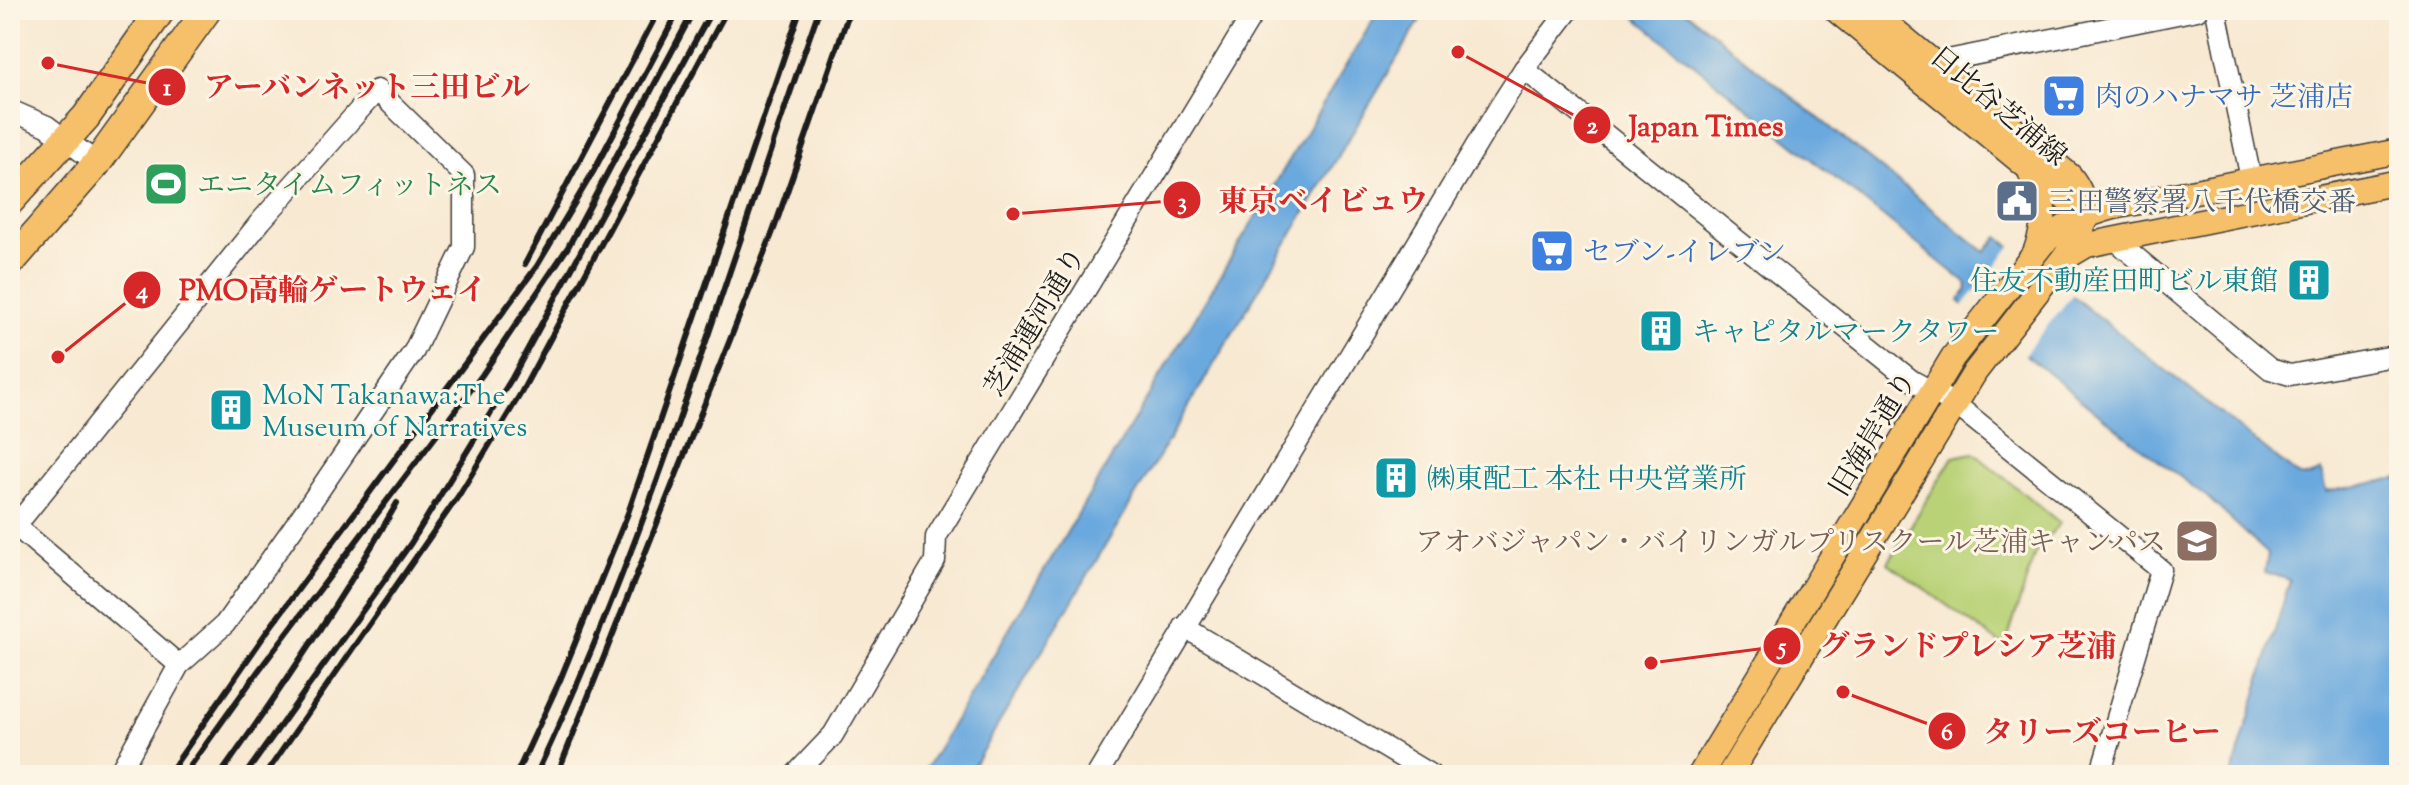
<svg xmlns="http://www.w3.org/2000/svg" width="2409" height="785" viewBox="0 0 2409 785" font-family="'Sorts Mill Goudy','Noto Serif JP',serif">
	<rect width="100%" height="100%" fill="#fcf5e5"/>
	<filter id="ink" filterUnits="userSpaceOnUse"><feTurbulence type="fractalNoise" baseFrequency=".0125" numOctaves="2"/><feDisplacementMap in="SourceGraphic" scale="16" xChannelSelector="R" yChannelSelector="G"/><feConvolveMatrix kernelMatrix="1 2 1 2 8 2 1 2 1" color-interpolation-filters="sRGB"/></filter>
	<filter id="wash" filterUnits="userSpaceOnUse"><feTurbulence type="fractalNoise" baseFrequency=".006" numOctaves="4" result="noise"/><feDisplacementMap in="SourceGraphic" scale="32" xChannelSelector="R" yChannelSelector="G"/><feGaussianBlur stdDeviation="1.8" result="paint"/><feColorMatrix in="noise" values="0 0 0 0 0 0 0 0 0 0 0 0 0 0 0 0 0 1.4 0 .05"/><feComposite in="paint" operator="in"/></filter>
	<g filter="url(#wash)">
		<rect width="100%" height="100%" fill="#f8e9d2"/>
		<polygon fill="#b9d277" stroke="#6a774a" stroke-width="2" points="1974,453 2060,523 2035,553 2005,647 1888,563 1953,457"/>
		<g fill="#6ba9de" stroke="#44627d" stroke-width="2">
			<polygon points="1379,10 1426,10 968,775 922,775"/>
			<polygon points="1626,10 1684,10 1985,252 1998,237 2299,476 2309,477 2321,471 2326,492 2399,478 2399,775 2232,775 2290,580 2265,572 2268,554 2207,497 2136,444 1959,301 1967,290 1967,284"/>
		</g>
		<polygon fill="#f8e9d2" points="2013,244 2073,294 2022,357 1961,308"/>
	</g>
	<g filter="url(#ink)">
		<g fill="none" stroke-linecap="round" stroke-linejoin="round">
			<g stroke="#3d3b37" stroke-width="23">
				<g id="minor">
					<polyline points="2216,10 2251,179"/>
					<polyline points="1923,65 2197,10"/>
					<polyline points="1524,69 1911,380 1955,404 2161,570 2100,775"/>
					<polyline points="10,110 47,126 97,163"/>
					<polyline points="2114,239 2270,369 2290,375 2399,355"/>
					<polyline points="10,521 179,665"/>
					<polyline points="10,533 261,221 377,90 464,175 464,247 414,351 310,504 225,624 179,665 118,775"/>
					<polyline points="1184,627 1431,775"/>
					<polyline points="795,775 833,735 935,561 936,537 1255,10"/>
					<polyline points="1097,775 1500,106 1524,69 1569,10"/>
				</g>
			</g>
			<g stroke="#3d3b37" stroke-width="27">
				<g id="major">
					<polyline points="1836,10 2088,217"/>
					<path d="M2031,175C2047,199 2046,223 2036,250"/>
					<polyline points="2065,258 2087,245 2399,182"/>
					<path d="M1700,775L1953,357L2043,243C2064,224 2087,214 2114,207L2399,151"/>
					<path d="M1729,775L1975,372L2072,247C2088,223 2089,200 2070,176L1870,10"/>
				</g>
			</g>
			<g stroke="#3d3b37" stroke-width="31">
				<g id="highway">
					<polyline points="10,201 86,117 161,10"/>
					<polyline points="10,263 97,163 207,10"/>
				</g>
			</g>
			<use href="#minor" stroke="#fff" stroke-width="20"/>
			<use href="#major" stroke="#f6c06b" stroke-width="24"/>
			<use href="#highway" stroke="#f6c06b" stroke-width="28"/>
			<g stroke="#1c1c1c" stroke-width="6">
				<polyline points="525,264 659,10"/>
				<polyline points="168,775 266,633 537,266 593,172 679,10"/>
				<polyline points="184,775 259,670 482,375 568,247 694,10"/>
				<path d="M220,775C283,687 343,598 397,503"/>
				<polyline points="245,775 411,543 512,378 712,10"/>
				<polyline points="265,775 459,495 521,393 727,10"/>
				<polyline points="516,775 560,680 628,513 800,10"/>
				<path d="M536,775C653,529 728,266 819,10"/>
				<polyline points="557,775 774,229 850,10"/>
			</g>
		</g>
	</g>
	<defs>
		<g id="supermarket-square" transform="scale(2.3)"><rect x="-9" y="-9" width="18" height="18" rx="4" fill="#3f7fe0" stroke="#fcf5e5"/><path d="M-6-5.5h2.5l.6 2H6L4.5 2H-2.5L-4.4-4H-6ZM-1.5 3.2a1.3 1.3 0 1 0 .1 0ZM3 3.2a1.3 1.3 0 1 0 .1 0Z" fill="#fff"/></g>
		<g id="stadium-square" transform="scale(2.3)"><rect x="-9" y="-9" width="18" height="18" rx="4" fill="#2e9e5b" stroke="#fcf5e5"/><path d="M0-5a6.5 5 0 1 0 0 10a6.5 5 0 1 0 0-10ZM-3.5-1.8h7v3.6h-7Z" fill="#fff"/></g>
		<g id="civic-square" transform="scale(2.3)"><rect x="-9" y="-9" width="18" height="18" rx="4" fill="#5c6f8a" stroke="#fcf5e5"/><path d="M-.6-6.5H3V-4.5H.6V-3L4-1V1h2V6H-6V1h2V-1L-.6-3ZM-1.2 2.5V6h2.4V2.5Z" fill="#fff"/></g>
		<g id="building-square" transform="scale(2.3)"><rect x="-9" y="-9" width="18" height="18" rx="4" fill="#0f9aa8" stroke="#fcf5e5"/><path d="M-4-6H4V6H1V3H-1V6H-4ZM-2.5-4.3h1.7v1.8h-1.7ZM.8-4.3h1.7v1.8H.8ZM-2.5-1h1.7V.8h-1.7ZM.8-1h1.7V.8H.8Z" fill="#fff"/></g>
		<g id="school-square" transform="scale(2.3)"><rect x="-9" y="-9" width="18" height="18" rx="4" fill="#8d6e63" stroke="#fcf5e5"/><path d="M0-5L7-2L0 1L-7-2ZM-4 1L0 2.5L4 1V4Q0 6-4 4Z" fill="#fff"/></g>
	</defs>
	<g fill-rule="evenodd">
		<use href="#supermarket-square" x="2064" y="96"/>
		<use href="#stadium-square" x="166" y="184"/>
		<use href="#civic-square" x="2017" y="201"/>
		<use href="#supermarket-square" x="1552" y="251"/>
		<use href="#building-square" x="2309" y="280"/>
		<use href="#building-square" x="1661" y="331"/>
		<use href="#building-square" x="231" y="410"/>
		<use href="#building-square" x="1396" y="478"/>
		<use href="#school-square" x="2197" y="541"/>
	</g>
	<g text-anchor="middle" stroke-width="6" stroke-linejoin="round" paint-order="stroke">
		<g font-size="28" fill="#366cbe" stroke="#fcf5e5" text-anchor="start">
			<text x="2095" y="106">肉のハナマサ 芝浦店</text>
			<text x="1583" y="261">セブン-イレブン</text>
		</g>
		<g font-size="28" fill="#1c1c1c" stroke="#fcf5e5">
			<text transform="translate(1999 105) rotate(40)" y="10">日比谷芝浦線</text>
			<text transform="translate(1034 321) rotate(-59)" y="10">芝浦運河通り</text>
			<text transform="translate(1872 433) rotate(-59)" y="10">旧海岸通り</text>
		</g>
		<g font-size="28" fill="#27864d" stroke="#fcf5e5" text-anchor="start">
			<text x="197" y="194">エニタイムフィットネス</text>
		</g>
		<g font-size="28" fill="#4e5e75" stroke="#fcf5e5" text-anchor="start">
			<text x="2048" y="211">三田警察署八千代橋交番</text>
		</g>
		<g font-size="28" fill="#0d838f" stroke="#fcf5e5" text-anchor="start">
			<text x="2278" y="290" text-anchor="end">住友不動産田町ビル東館</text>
			<text x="1692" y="341">キャピタルマークタワー</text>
			<text x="262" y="404">MoN Takanawa:The<tspan x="262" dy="32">Museum of Narratives</tspan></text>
			<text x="1427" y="488">㈱東配工 本社 中央営業所</text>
		</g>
		<g font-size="28" fill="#785e54" stroke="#fcf5e5" text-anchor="end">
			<text x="2166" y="551">アオバジャパン・バイリンガルプリスクール芝浦キャンパス</text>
		</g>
	</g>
	<path fill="none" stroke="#d62828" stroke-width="3" d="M48 63L167 87M1458 52L1592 125M1013 214L1182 200M58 357L142 290M1651 663L1782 646M1843 692L1947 731"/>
	<g fill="#d62828" stroke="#fcf5e5" stroke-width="3">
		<circle cx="48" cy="63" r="8"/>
		<circle cx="1458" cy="52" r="8"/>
		<circle cx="1013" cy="214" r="8"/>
		<circle cx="58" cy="357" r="8"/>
		<circle cx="1651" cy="663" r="8"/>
		<circle cx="1843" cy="692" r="8"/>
		<circle cx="167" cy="87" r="20"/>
		<circle cx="1592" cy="125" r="20"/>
		<circle cx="1182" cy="200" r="20"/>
		<circle cx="142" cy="290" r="20"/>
		<circle cx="1782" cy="646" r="20"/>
		<circle cx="1947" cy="731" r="20"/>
	</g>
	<g font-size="24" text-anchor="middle" font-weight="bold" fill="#fff">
		<text x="167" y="95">1</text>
		<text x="1592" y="133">2</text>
		<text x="1182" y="209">3</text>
		<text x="142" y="298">4</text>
		<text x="1782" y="654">5</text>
		<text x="1947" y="740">6</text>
	</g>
	<g font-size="30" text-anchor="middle" font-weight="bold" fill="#d62828" stroke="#fcf5e5" stroke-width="6" stroke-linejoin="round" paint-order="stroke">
		<text x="367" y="97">アーバンネット三田ビル</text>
		<text x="1706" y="136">Japan Times</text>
		<text x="1323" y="211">東京ベイビュウ</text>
		<text x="333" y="300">PMO高輪ゲートウェイ</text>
		<text x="1968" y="656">グランドプレシア芝浦</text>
		<text x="2102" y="742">タリーズコーヒー</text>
	</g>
	<rect width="2409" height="785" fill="none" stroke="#fcf5e5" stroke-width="40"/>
</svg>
